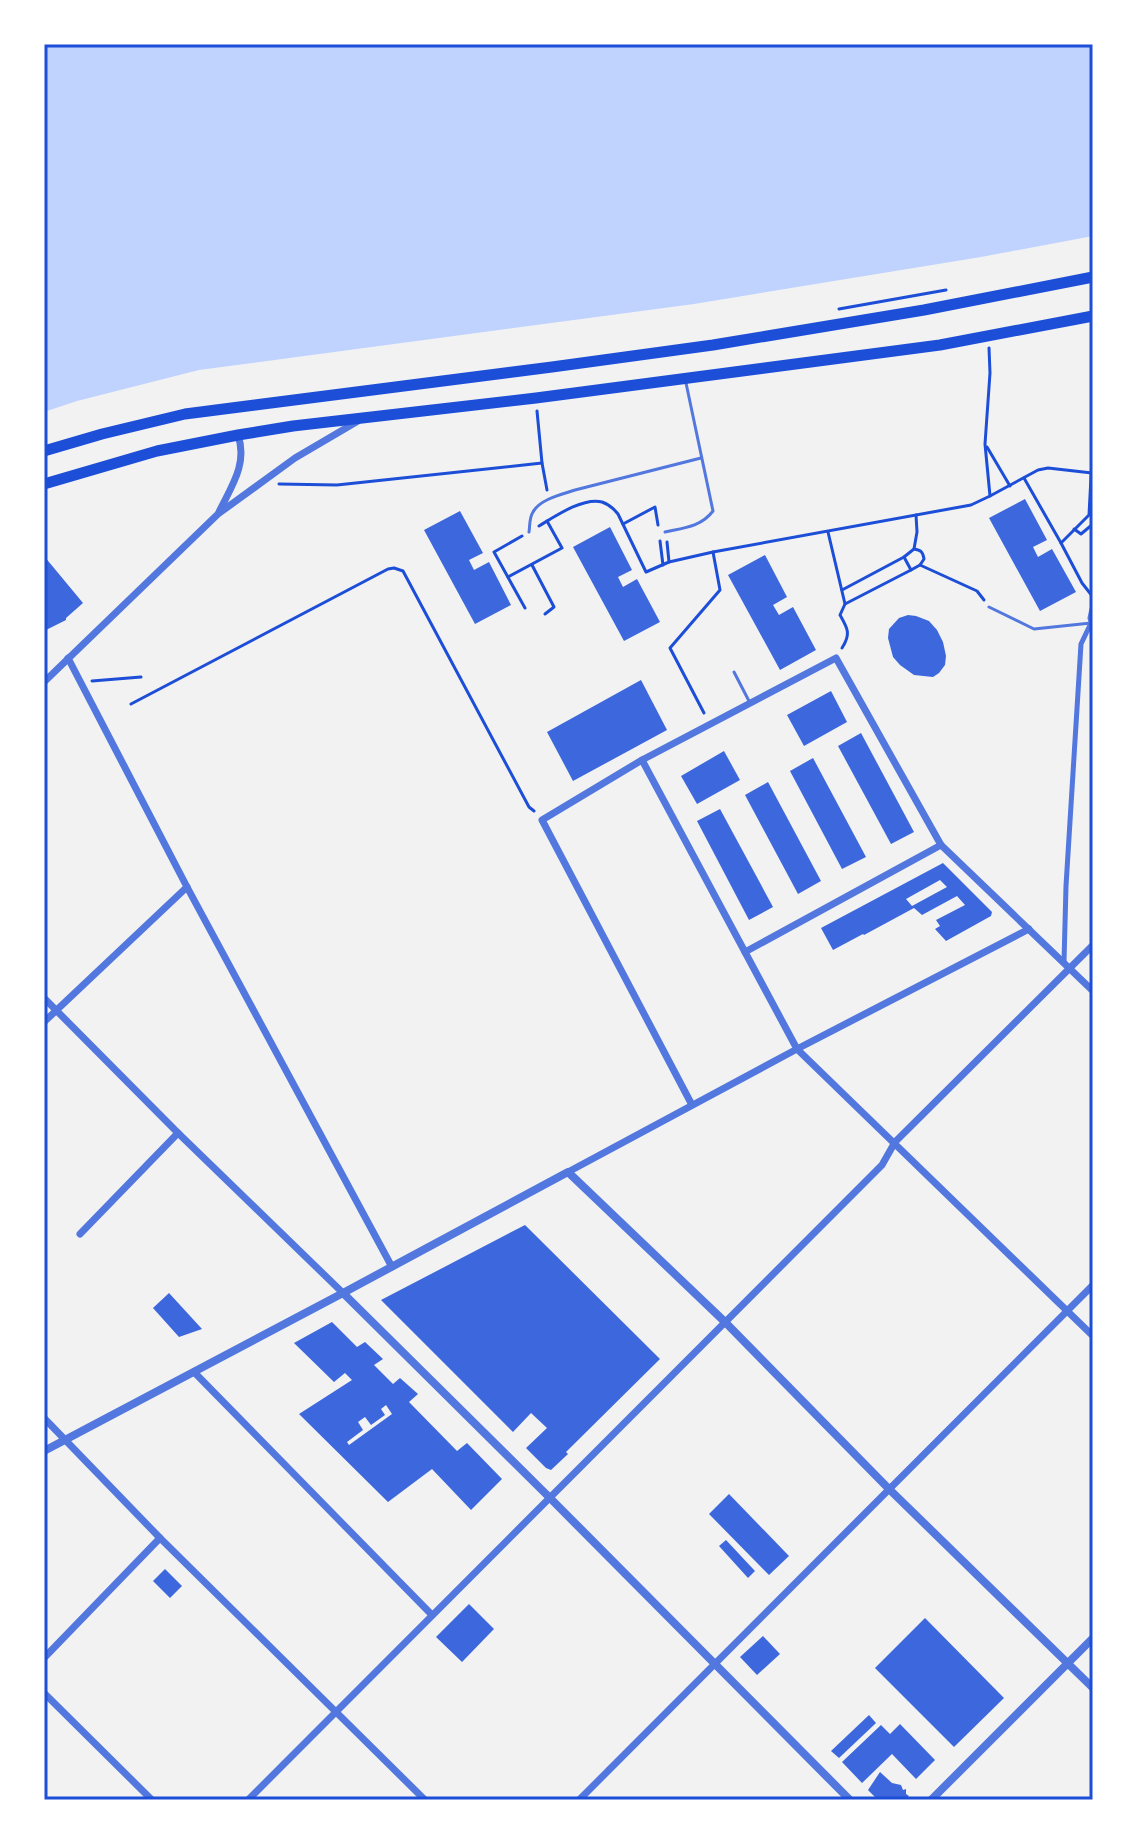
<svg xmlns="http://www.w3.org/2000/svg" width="1137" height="1844" viewBox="0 0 1137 1844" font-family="Cabin,sans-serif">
	<rect width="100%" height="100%" fill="#f2f2f2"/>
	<polygon fill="#bfd3fe" points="44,44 1093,44 1093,236 981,257 694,304 199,370 77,401 44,412"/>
	<g fill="#3d67dc" fill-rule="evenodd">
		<polygon points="1025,499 1047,540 1033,547 1038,557 1052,549 1076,592 1040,611 989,518"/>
		<polygon points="460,511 483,553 469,560 474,570 489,562 511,605 475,624 424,530"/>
		<polygon points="610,527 632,570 618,577 623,587 637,579 660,622 624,641 573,547"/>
		<polygon points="765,555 787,597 773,605 779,615 793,607 816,650 780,670 728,575"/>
		<polygon points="44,556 83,603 66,618 66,620 44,631"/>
		<polygon points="908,615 916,616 929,621 937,630 943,642 946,656 945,665 939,673 933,677 914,675 900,665 893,657 888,638 889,629 899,618"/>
		<polygon points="641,680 667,730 573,781 547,732"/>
		<polygon points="831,691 847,722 804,746 787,715"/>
		<polygon points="861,733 914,832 891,844 838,746"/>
		<polygon points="724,751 740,780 697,804 681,776"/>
		<polygon points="813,758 866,857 842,869 790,771"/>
		<polygon points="768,782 821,881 798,894 745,795"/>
		<polygon points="720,809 773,907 749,920 697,821"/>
		<path d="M943,863L992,912L991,916L946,941L935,929L940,926L936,920L965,905L957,896L922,915L914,908L864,935L863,934L833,950L821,928ZM940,880L947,887L912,906L906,899Z"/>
		<polygon points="525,1225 660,1359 566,1452 568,1454 551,1470 546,1468 526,1448 547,1428 531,1413 513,1432 381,1300"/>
		<polygon points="169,1293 202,1329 179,1337 153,1308"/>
		<path d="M332,1322L357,1347L365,1342L383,1359L374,1365L393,1384L400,1378L418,1394L409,1402L457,1451L467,1443L502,1479L471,1510L432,1469L388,1502L299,1414L352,1380L345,1373L334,1382L294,1343ZM386,1405L392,1414L349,1445L347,1442L363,1430L358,1422L365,1417L371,1425L385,1415L381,1409Z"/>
		<polygon points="729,1494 789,1556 769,1575 709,1514"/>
		<polygon points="726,1540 755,1571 748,1578 719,1546"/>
		<polygon points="165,1569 182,1586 170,1598 153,1581"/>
		<polygon points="469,1604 494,1629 462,1662 436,1637"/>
		<polygon points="925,1618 1004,1698 954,1747 875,1668"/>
		<polygon points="763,1636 780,1654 757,1675 740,1657"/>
		<polygon points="869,1715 876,1723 839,1758 831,1751"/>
		<polygon points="900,1724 935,1760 916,1779 892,1754 862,1783 842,1762 881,1725 890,1734"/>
		<polygon points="880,1772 892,1783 901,1785 903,1790 906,1789 906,1794 909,1796 904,1800 878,1800 868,1790"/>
	</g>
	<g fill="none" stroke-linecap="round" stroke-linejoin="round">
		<g stroke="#1d4ed8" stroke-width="3">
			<polyline points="839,309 946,290"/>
			<polyline points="537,411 542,463 547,490"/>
			<polyline points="1093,439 1089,515 1061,543 1082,583 1093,597"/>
			<polyline points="987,447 1010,486"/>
			<polyline points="1024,478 1061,543"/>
			<polyline points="279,484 337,485 542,463"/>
			<polyline points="990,496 1038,470 1048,468 1092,473"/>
			<polyline points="623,524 655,507 658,525"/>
			<path d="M539,526C554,517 583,497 602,502C608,504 614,509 618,514L646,572L669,562L713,552L971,505L990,496L985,444L990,373L989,348"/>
			<polyline points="1074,529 1081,534 1093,524"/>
			<path d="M828,532L845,604L840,615C848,629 851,634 842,648"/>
			<polyline points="522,536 494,552 525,608"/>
			<polyline points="660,541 663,565"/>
			<polyline points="667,542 669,562"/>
			<path d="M914,549C921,550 923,552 924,559L920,565"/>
			<polyline points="904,557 911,570 920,565 977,591 984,600"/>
			<polyline points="532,565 554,607 545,614"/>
			<polyline points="508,577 562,548 547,521"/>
			<polyline points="842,590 904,557 914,549 917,532 916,515"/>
			<polyline points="845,604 911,570"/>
			<polyline points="92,681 141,677"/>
			<polyline points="131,704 388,569 394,568 403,571 529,807 534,811"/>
			<polyline points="704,713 670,648 720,590 713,552"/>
		</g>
		<g stroke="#5277de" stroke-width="3">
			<path d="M529,532C530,526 529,518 533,512C540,499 563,494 575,490L701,458"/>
			<path d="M665,532C683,528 701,527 713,511L686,383"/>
			<polyline points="989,607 1034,629 1091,623"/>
			<polyline points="734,672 750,703"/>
		</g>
		<polyline stroke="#5277de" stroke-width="5" points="1064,962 1066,886 1081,644 1091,623"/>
		<g stroke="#5277de" stroke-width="7">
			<path d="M219,512C231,487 248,464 238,435"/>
			<polyline points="1093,609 1091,618 1093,625"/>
			<polyline points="68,658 187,887 392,1267"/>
			<polyline points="44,682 218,514 295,458 358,421"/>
			<polyline points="642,760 797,1049 1093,1336"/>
			<polyline points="745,952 941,845"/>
			<polyline points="44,998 178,1133 343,1293"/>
			<polyline points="44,1022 187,887"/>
			<polyline points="692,1105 542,820 642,760 836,658 941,845 1093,991"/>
			<polyline points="568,1172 797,1049 1029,929"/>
			<polyline points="80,1234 178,1133"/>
			<polyline points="194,1372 432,1615"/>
			<polyline points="44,1418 160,1538 425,1800"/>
			<polyline points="44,1658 160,1538"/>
			<polyline points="44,1693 152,1800"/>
			<polyline points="248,1800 882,1165 895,1142 1093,945"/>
			<polyline points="579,1800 1093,1285"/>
		</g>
		<g stroke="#5277de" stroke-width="8">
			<polyline points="343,1293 550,1498 850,1800"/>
			<polyline points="44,1451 343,1293 568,1172 725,1322 889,1489 1093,1688"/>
			<polyline points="931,1800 1093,1638"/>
		</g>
		<g stroke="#1d4ed8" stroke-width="11">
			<polyline points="44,451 102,434 185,414 552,367 713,345 924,310 1093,277"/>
			<polyline points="44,484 157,451 238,435 293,426 536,398 940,345 1093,316"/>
		</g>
	</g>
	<rect width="1137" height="1844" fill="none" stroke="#ffffff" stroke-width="92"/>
	<rect x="46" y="46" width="1045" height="1752" fill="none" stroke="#1d4ed8" stroke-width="3"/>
</svg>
